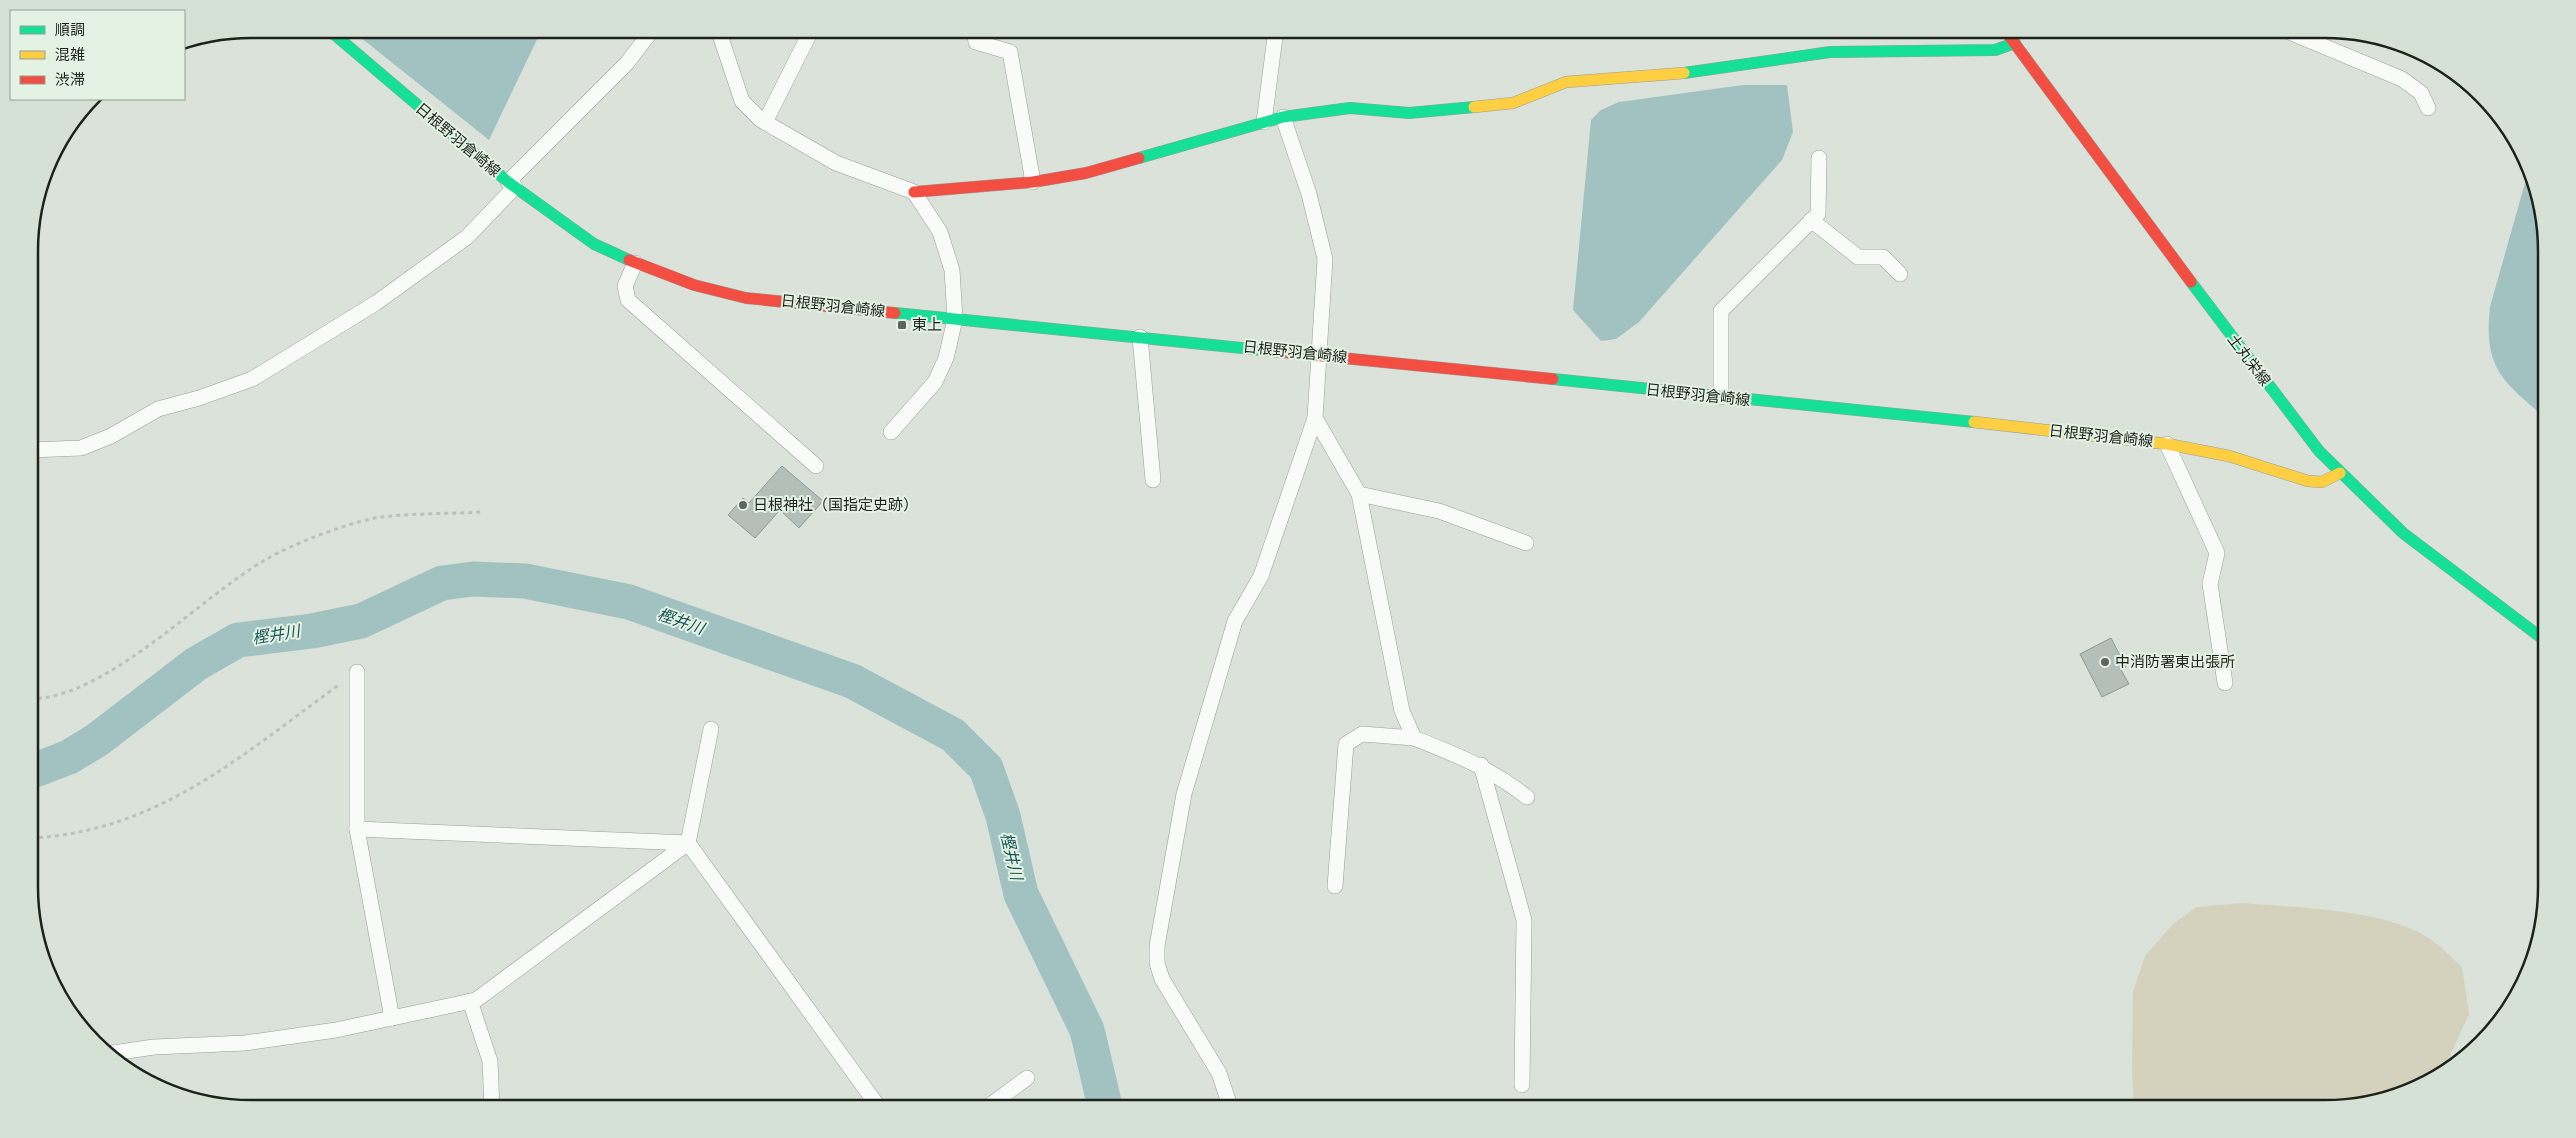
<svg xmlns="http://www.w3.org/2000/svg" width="2576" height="1138" viewBox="0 0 2576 1138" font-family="'IBM Plex Serif','Noto Sans JP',serif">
	<rect width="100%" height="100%" fill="#dae2da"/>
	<path fill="#d4d1bc" d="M2243,903C2296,908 2386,909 2430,939C2442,947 2452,958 2462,967L2469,1014L2445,1066L2420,1085L2397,1097L2340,1109H2134L2132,1071L2133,992L2145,956L2173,924L2197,907Z"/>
	<g fill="#a2c2c2">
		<polygon points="350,29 542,29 489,140"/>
		<polygon points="1743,85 1787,85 1793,132 1782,160 1639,322 1616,339 1601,341 1573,310 1591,120 1601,110 1619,102"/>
		<path d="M2530,165L2545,221L2546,418C2503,382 2483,368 2490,307Z"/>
	</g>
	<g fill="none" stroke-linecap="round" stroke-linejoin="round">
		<polyline stroke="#a2c2c2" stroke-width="35" points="30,772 69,757 97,740 196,664 238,640 312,631 361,621 442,583 473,579 525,581 629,602 852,681 953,735 986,768 1003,816 1021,894 1087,1030 1104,1102 1103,1109"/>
	</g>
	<g fill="#b4bfb9" stroke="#929994">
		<polygon points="782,466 823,501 799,528 780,510 755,538 728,515 743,498 749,503"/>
		<polygon points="2111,638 2126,667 2121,670 2129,684 2102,697 2080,654"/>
	</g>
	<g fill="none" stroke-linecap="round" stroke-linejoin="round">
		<g stroke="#989e98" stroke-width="16">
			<g id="street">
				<polyline points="718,29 742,101 761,120 836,163 914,192 940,232 952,270 955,319 946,358 935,382 891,432"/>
				<polyline points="974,29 976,42 1010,52 1033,182"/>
				<polyline points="2282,29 2402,79 2421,93 2428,108"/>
				<polyline points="1283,117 1309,194 1325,259 1315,418 1359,494 1439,511 1526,543"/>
				<polyline points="765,122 812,29"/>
				<polyline points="1264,122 1276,29"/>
				<polyline points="508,182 627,63 653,29"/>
				<polyline points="1811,220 1858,257 1883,257 1900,274"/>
				<polyline points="635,263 625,286 628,300 816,466"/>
				<polyline points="1140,337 1153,480"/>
				<polyline points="1721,397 1721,311 1818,214 1819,158"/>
				<polyline points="2167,444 2217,553 2210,584 2225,683"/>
				<polyline points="30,450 81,448 111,436 158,409 199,398 252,379 376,303 467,237 515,187"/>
				<path d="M1359,494L1402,711L1414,738C1459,756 1488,767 1527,797"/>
				<polyline points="357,672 357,829 392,1018"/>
				<polyline points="1481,765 1524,920 1522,1085"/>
				<polyline points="357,829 688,843 880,1109"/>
				<polyline points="1335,886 1346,744 1362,734 1414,738"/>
				<polyline points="470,1001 490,1061 492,1109"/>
				<polyline points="106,1054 154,1047 245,1043 336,1030 476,1000 688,843 711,729"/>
				<polyline points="985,1109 1027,1078"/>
				<polyline points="1231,1109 1219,1073 1162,979 1157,963 1157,946 1184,794 1235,621 1261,576 1315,418"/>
			</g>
		</g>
		<g stroke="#989e98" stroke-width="12">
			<g id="fast">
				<polyline points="328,29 508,182 594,244 629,260"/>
				<polyline points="1684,73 1830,52 1995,50 2015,43"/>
				<polyline points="1139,158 1283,117 1350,108 1409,113 1474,107"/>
				<polyline points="2191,282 2319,451 2403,533 2547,642"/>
				<polyline points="895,313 1272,351"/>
				<polyline points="1553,379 1974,422"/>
			</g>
		</g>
		<g stroke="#989e98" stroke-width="12">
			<g id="slow">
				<polyline points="1474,107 1513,103 1566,82 1684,73"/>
				<polyline points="1974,422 2167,444 2229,456 2308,481 2322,482 2340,473"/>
			</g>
		</g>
		<g stroke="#989e98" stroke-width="12">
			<g id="jam">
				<polyline points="2004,29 2191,282"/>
				<polyline points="914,192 1033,182 1086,173 1139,158"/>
				<polyline points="629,260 694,285 746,298 895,313"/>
				<polyline points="1272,351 1553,379"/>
			</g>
		</g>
		<g stroke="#bec0be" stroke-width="3" stroke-dasharray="4 4" stroke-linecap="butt">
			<polyline points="1801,29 1827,32"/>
			<path d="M30,699C107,698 199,598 265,560C292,544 351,521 382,517C414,513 448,514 481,512"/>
			<path d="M31,838C157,832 242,755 340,684"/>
		</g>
		<use href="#street" stroke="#f9fbf9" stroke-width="15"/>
		<use href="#fast" stroke="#16e098" stroke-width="11"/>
		<use href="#slow" stroke="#ffcf43" stroke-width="11"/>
		<use href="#jam" stroke="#f24e42" stroke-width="11"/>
	</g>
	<g fill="#5f655f" stroke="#e4f2e4" stroke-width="2">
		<rect x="897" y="320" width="10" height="10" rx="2.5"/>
		<circle cx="743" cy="505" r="5"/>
		<circle cx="2105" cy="662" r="5"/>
	</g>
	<g text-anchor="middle" stroke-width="4" stroke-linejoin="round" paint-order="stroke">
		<g font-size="15" fill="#1d221d" stroke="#e4f2e4">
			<text transform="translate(458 140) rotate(40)" y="5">日根野羽倉崎線</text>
			<text transform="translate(833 306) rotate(6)" y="5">日根野羽倉崎線</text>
			<text transform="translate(1295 352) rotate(6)" y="5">日根野羽倉崎線</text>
			<text transform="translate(2249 360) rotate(53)" y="5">土丸栄線</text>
			<text transform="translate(1698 395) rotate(6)" y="5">日根野羽倉崎線</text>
			<text transform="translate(2101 436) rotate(6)" y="5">日根野羽倉崎線</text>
		</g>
		<g font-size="15" fill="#1d221d" stroke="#e4f2e4" text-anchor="start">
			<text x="912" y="330">東上</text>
			<text x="753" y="510">日根神社（国指定史跡）</text>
			<text x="2115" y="667">中消防署東出張所</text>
		</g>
		<g font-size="16" font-style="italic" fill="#165458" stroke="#e4f2e4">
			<text transform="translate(681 621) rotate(19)" y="6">樫井川</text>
			<text transform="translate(276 634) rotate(-9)" y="6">樫井川</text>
			<text transform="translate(1012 856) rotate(77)" y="6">樫井川</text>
		</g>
	</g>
	<path d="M0 0H2576V1138H0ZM251 38H2325A213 213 0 0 1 2538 251V887A213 213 0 0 1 2325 1100H251A213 213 0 0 1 38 887V251A213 213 0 0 1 251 38Z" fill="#d4e1d4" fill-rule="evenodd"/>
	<path fill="none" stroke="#1d221d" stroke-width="2.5" d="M251 38H2325A213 213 0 0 1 2538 251V887A213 213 0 0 1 2325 1100H251A213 213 0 0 1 38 887V251A213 213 0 0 1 251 38Z"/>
	<rect x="10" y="10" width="175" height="90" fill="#e4f2e4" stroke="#949f94"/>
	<rect x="20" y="26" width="25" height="8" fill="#16e098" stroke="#949f94"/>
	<text x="55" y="35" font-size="15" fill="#1d221d">順調</text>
	<rect x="20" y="51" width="25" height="8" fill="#ffcf43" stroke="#949f94"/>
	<text x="55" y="60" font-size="15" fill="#1d221d">混雑</text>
	<rect x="20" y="76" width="25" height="8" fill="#f24e42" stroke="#949f94"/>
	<text x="55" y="85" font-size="15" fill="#1d221d">渋滞</text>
</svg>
